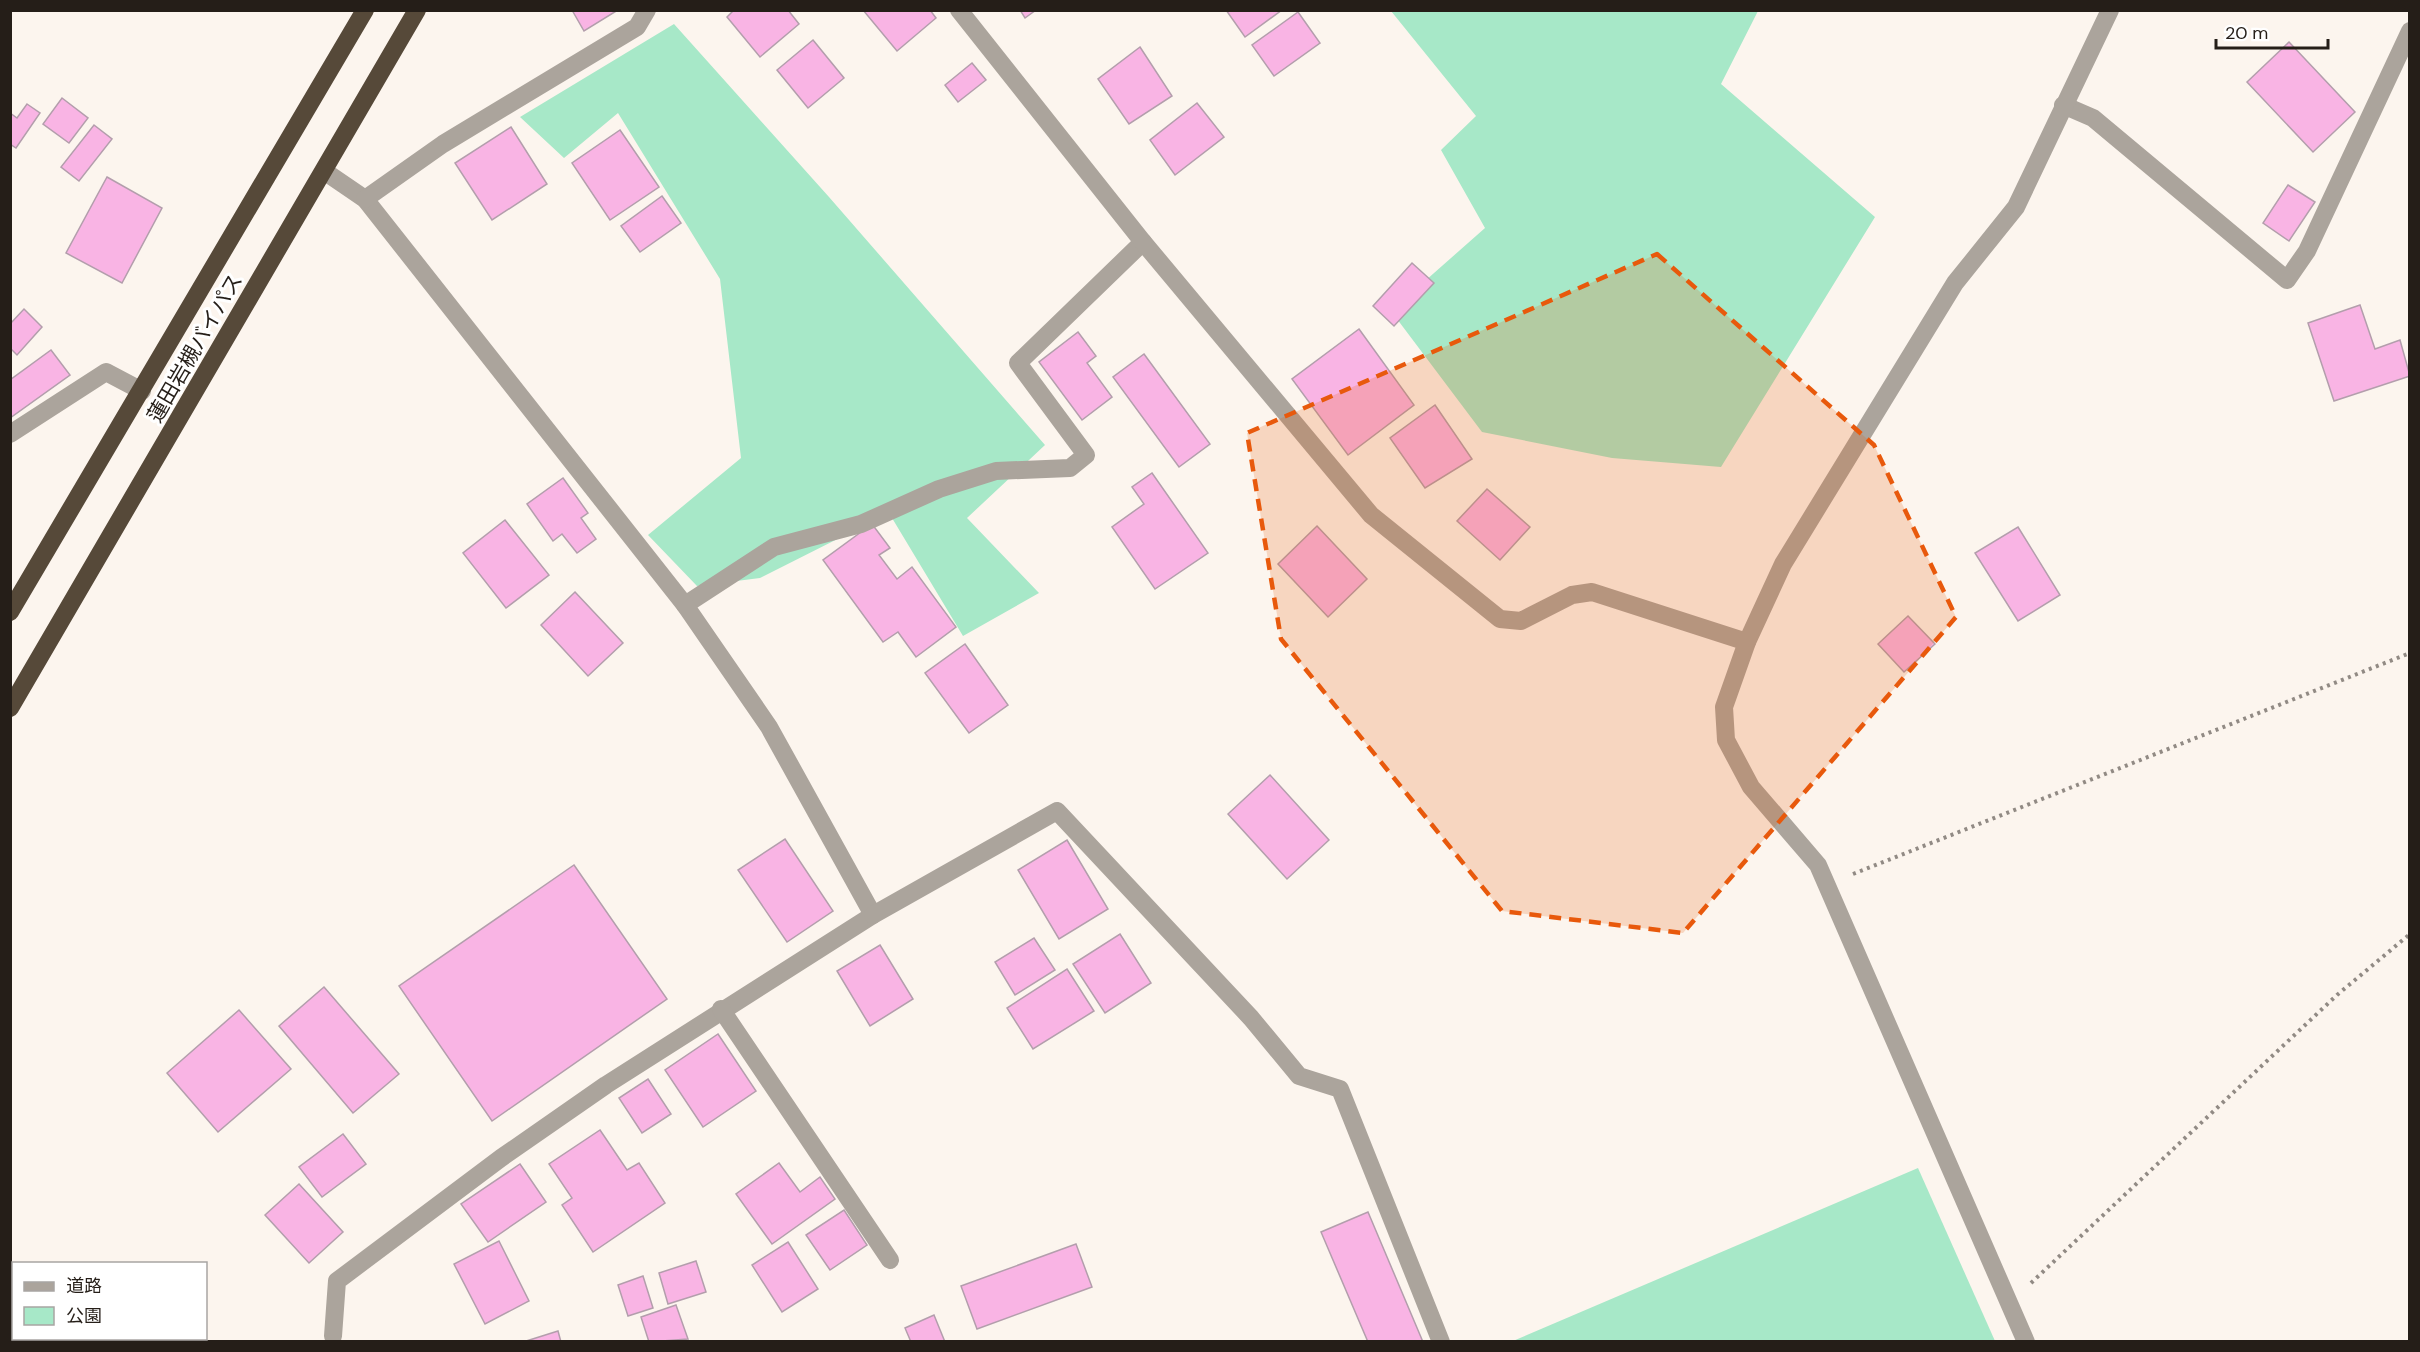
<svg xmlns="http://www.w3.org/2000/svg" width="2420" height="1352" viewBox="0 0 2420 1352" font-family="'DM Sans','Noto Sans JP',sans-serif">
	<rect width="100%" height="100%" fill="#fcf5ee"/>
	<g fill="#a7e8c8">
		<polygon points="1391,11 1758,11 1721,84 1875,217 1721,467 1612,458 1482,432 1391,311 1485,228 1441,150 1476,116"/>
		<polygon points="674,24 829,197 1045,445 967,518 1039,593 963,636 889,513 760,578 697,586 648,535 741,458 720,279 618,113 564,158 520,117"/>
		<polygon points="1918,1168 1995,1341 1513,1341"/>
	</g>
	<g fill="#f9b4e4" stroke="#b39eac" stroke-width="1.5">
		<polygon points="572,10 618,10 584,31"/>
		<polygon points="734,10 788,10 799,24 760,57 727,17"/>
		<polygon points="863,10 930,10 936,18 897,51"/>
		<polygon points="1020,10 1036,10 1025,18"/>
		<polygon points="1226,10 1282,10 1245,37"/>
		<polygon points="1298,12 1320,43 1274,76 1252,45"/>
		<polygon points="813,40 844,78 808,108 777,70"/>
		<polygon points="2289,42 2355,112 2313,152 2247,82"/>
		<polygon points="1140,47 1172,96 1129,124 1098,79"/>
		<polygon points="972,63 986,80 958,102 945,85"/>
		<polygon points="62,98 88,118 69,143 43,124"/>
		<polygon points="1197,103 1224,137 1175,175 1150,140"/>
		<polygon points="27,104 40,113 16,148 10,144 10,113 17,118"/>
		<polygon points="94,125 112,139 79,181 61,167"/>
		<polygon points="511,127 547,184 492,220 455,163"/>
		<polygon points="620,130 659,187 610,220 572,163"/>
		<polygon points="107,177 162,208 122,283 66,253"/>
		<polygon points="2288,185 2315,202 2289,241 2263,223"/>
		<polygon points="662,196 681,223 640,252 621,226"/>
		<polygon points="1412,263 1434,283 1394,326 1373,306"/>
		<polygon points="2360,305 2375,349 2400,340 2410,376 2334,401 2308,323"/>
		<polygon points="24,309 42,327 17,355 10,348 10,324"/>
		<polygon points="1359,329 1414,405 1348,455 1292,379"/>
		<polygon points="1078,332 1096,356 1087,363 1112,397 1082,420 1039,362"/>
		<polygon points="51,350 70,375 10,418 10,380"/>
		<polygon points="1144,354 1210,444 1179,467 1113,377"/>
		<polygon points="1435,405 1472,459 1425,488 1390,438"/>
		<polygon points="1152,473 1208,553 1155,589 1112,527 1144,504 1132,487"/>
		<polygon points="563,478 588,513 581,518 596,539 577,553 562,534 553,541 527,504"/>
		<polygon points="1487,489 1530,527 1500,560 1457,521"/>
		<polygon points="505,520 549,575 506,608 463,553"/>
		<polygon points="872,524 890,548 879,555 897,579 912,567 956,627 916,657 898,632 883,642 823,560"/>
		<polygon points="1317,526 1367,579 1328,617 1278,564"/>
		<polygon points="2018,527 2060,595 2018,621 1975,553"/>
		<polygon points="575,592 623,643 588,676 541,625"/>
		<polygon points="1908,616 1935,644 1904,672 1878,644"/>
		<polygon points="965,644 1008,705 969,733 925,673"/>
		<polygon points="1270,775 1329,840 1287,879 1228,814"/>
		<polygon points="785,839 833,911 787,942 738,870"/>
		<polygon points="1067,840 1108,909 1059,939 1018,870"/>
		<polygon points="574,865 667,999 492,1121 399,986"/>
		<polygon points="1120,934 1151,983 1105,1013 1073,964"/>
		<polygon points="1034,938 1055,970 1015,995 995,962"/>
		<polygon points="880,945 913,999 870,1026 837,971"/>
		<polygon points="1067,969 1094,1011 1033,1049 1007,1008"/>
		<polygon points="324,987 399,1074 353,1113 279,1026"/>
		<polygon points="239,1010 291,1069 218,1132 167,1073"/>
		<polygon points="718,1034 756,1091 703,1127 665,1070"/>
		<polygon points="648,1079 671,1114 642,1133 619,1098"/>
		<polygon points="600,1130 627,1170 639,1163 665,1203 593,1252 562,1205 572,1198 549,1164"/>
		<polygon points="343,1134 366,1164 322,1197 299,1167"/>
		<polygon points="779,1163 800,1192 820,1177 835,1199 772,1244 736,1194"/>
		<polygon points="520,1164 546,1202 488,1242 461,1204"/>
		<polygon points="299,1184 343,1232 309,1263 265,1215"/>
		<polygon points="844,1210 867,1245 830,1270 806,1235"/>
		<polygon points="1368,1212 1423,1342 1368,1342 1321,1232"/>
		<polygon points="499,1241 529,1301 485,1324 454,1264"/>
		<polygon points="788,1242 818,1289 782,1312 752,1265"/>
		<polygon points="1076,1244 1092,1287 977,1329 961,1286"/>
		<polygon points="696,1261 706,1292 668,1304 659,1273"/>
		<polygon points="643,1276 653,1308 628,1316 618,1285"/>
		<polygon points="676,1305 688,1339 649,1342 641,1317"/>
		<polygon points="934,1315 945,1342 911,1342 905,1328"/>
		<polygon points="558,1331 561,1342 523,1342"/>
	</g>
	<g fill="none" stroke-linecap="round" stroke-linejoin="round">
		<g stroke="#918a84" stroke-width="4" stroke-dasharray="3 4.5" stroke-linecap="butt">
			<polyline points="1853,874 2410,653"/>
			<polyline points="2031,1283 2337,995 2410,934"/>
		</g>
		<g stroke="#aba49c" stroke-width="18">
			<polyline points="2063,105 2093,118 2287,280 2307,251 2410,31"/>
			<polyline points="685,605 774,547 861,524 939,489 996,471 1070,468 1086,455 1018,363 1143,242"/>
		</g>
		<g stroke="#aba49c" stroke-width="18">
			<polyline points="959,10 1143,242 1371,515 1500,619 1521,621 1572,595 1592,592 1747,642"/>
			<polyline points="324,171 365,199 685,605 769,727 873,915 606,1085 501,1158 337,1281 333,1336"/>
			<polyline points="365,199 443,144 637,27 647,10"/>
			<polyline points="10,434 106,372 142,391"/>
			<polyline points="873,915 1057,811 1251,1018 1299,1076 1340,1089 1441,1342"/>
			<polyline points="721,1009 890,1260"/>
			<polyline points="10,1328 14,1331"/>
			<polyline points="2026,1342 1818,865 1751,787 1726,740 1724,707 1747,642 1783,564 1955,283 2016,207 2110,10"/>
		</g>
		<g stroke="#564939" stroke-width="18">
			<polyline points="10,612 365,10"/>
			<polyline points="10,708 417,10"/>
		</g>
	</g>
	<path fill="#e8590c" fill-opacity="0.2" stroke="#e8590c" stroke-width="4.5" stroke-dasharray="12 8" stroke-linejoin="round" d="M1657,254L1874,445L1956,617L1683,933L1502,911L1281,639L1247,433Z"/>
	<g text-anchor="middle" stroke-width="6" stroke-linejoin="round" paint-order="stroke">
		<g font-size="21" fill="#251e18" stroke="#fff">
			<text transform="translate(195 348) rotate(-60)" y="7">蓮田岩槻バイパス</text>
		</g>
	</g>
	<rect width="2420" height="1352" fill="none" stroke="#251e18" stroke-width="24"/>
	<rect x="12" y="1262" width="195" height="78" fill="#ffffff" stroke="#a8a5a3" stroke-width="1.5"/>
	<rect x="24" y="1282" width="30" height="9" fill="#aba49c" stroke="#a8a5a3" stroke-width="1.5"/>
	<text x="66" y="1292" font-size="18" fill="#251e18">道路</text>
	<rect x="24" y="1307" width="30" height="18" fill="#a7e8c8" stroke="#a8a5a3" stroke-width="1.5"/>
	<text x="66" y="1322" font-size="18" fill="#251e18">公園</text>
	<path d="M2216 39v9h112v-9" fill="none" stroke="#251e18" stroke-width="3"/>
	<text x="2225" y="39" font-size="18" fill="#251e18" stroke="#ffffff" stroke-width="4.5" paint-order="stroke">20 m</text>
</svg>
